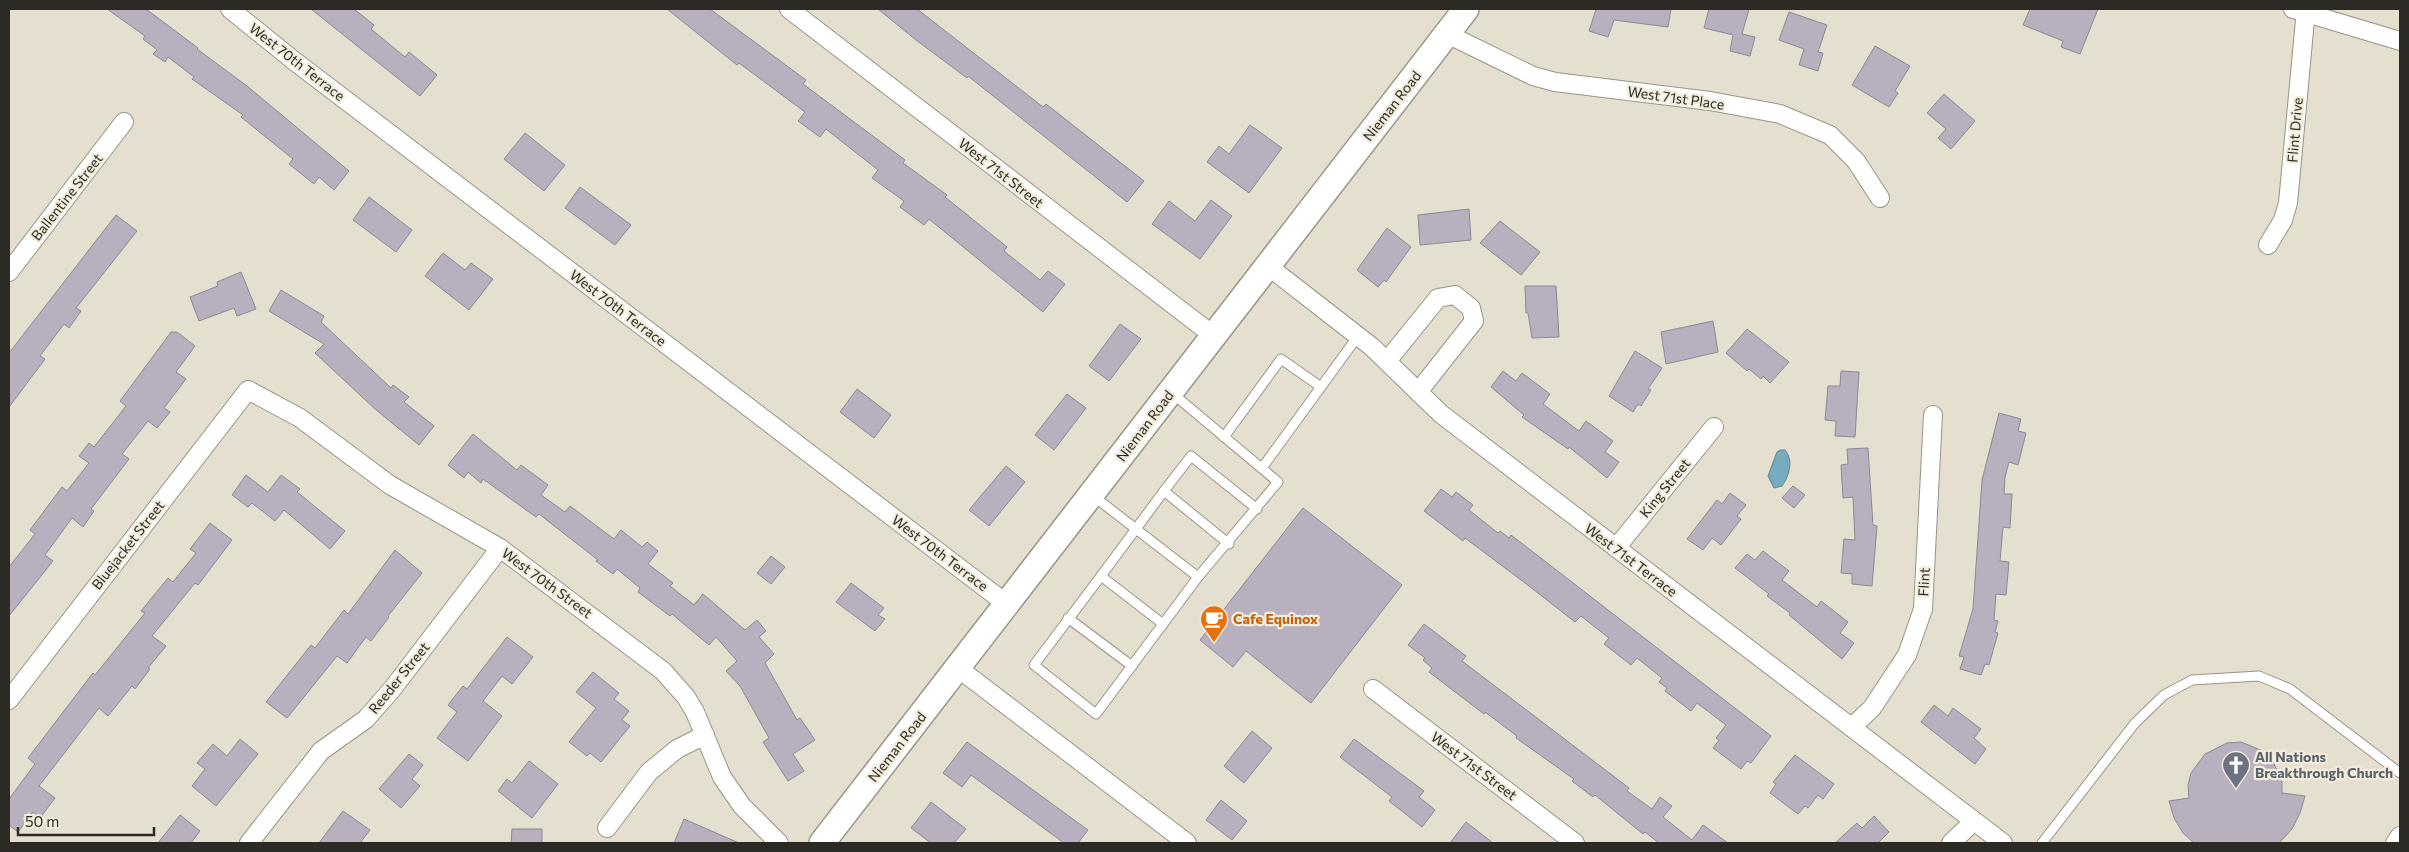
<svg xmlns="http://www.w3.org/2000/svg" width="2409" height="852" viewBox="0 0 2409 852" font-family="Commissioner,sans-serif">
	<rect width="100%" height="100%" fill="#e4dfcf"/>
	<path fill="#76abc0" stroke="#608491" d="M1780,450H1785C1794,461 1789,476 1782,486L1774,488L1768,476L1777,452Z"/>
	<g fill="#b8b0bf" stroke="#8e8795">
		<polygon points="107,9 146,9 198,48 197,49 247,86 349,171 334,190 319,177 314,184 289,164 293,159 241,117 243,115 192,79 194,77 168,57 165,62 153,54 157,50 143,39 145,36"/>
		<polygon points="311,9 354,9 374,25 371,29 405,57 409,52 437,75 420,96"/>
		<polygon points="667,9 710,9 806,80 803,84 905,160 903,163 947,195 945,197 1007,247 1004,251 1040,280 1048,271 1065,284 1043,312 929,219 924,225 900,207 904,201 872,178 878,170 826,129 820,137 798,121 805,112 739,63 737,65"/>
		<polygon points="878,9 917,9 1043,107 1046,104 1144,181 1127,202 968,76 967,78 916,40"/>
		<polygon points="1596,9 1671,9 1668,27 1614,20 1608,37 1589,31"/>
		<polygon points="1709,9 1749,9 1742,34 1755,37 1750,56 1730,51 1733,35 1704,28"/>
		<polygon points="2030,9 2098,9 2080,54 2061,47 2063,41 2023,25"/>
		<polygon points="1789,12 1827,25 1818,52 1823,53 1818,71 1799,65 1804,49 1779,40"/>
		<polygon points="1875,46 1910,66 1895,91 1898,93 1889,107 1852,85"/>
		<polygon points="1944,94 1975,121 1951,149 1938,138 1946,129 1927,113"/>
		<polygon points="1250,125 1282,148 1249,193 1207,162 1219,146 1229,154"/>
		<polygon points="525,133 565,165 544,191 504,159"/>
		<polygon points="580,187 631,225 615,245 565,208"/>
		<polygon points="369,197 412,230 396,252 353,220"/>
		<polygon points="1211,200 1232,216 1200,259 1152,224 1169,201 1195,221"/>
		<polygon points="1469,209 1471,240 1420,245 1418,215"/>
		<polygon points="116,215 137,231 76,308 81,311 69,328 64,324 40,356 45,359 9,407 9,353"/>
		<polygon points="1500,221 1540,252 1521,275 1480,243"/>
		<polygon points="1387,228 1411,247 1386,282 1384,280 1378,287 1357,270"/>
		<polygon points="443,253 465,270 471,263 493,279 469,310 425,276"/>
		<polygon points="241,272 256,309 237,316 234,308 199,321 190,297 218,286 217,282"/>
		<polygon points="1525,286 1556,286 1559,337 1532,338 1528,313 1526,313"/>
		<polygon points="281,290 324,316 321,322 391,388 393,385 409,397 404,402 434,426 419,445 375,409 315,353 324,344 269,311"/>
		<polygon points="1713,321 1718,352 1666,364 1661,332"/>
		<polygon points="1120,324 1141,339 1109,381 1089,366"/>
		<polygon points="1747,329 1789,362 1770,383 1763,376 1761,379 1749,369 1747,371 1726,353"/>
		<polygon points="171,332 177,332 195,346 176,372 186,379 164,408 170,412 157,428 148,421 122,454 129,459 91,509 94,511 83,527 72,518 45,555 53,561 9,616 9,567 35,534 30,530 62,487 67,491 89,463 79,456 89,443 94,447 126,406 120,401"/>
		<polygon points="1635,351 1662,368 1648,389 1651,390 1641,406 1638,404 1633,412 1609,396"/>
		<polygon points="1503,371 1516,381 1522,373 1550,394 1543,404 1579,431 1586,421 1613,441 1605,452 1619,462 1607,478 1569,447 1568,449 1522,417 1524,415 1491,387"/>
		<polygon points="1841,371 1859,372 1855,437 1835,436 1836,421 1825,420 1828,386 1840,386"/>
		<polygon points="857,389 891,415 874,438 840,412"/>
		<polygon points="1067,394 1086,408 1054,450 1035,435"/>
		<polygon points="1999,413 2021,419 2018,431 2026,433 2018,465 2009,462 2005,477 2004,494 2012,494 2010,528 2003,527 2000,561 2009,562 2006,595 1996,594 1994,620 1998,621 1995,632 1998,633 1989,665 1985,664 1981,675 1960,669 1964,657 1959,656 1973,609 1982,480"/>
		<polygon points="473,434 517,470 521,465 548,485 541,495 565,512 570,506 614,539 621,530 642,547 647,542 658,551 648,564 673,583 670,586 694,605 703,594 745,630 757,620 766,631 759,637 774,654 765,663 797,720 800,718 815,740 793,754 804,771 788,781 763,742 769,738 740,686 726,671 737,661 716,637 709,645 672,614 670,616 638,592 640,588 617,569 613,574 596,561 598,560 539,514 536,517 483,479 481,483 468,472 464,478 448,465"/>
		<polygon points="1868,448 1873,525 1877,526 1872,586 1852,584 1852,574 1841,573 1844,539 1855,540 1853,497 1843,498 1841,465 1848,464 1847,449"/>
		<polygon points="1006,466 1025,482 989,526 969,510"/>
		<polygon points="246,475 268,492 281,475 300,489 297,492 345,531 330,549 284,510 275,521 252,503 248,507 232,495"/>
		<polygon points="1793,486 1805,495 1794,508 1782,498"/>
		<polygon points="1441,489 1452,497 1456,492 1473,505 1469,510 1498,533 1500,531 1509,538 1511,535 1771,736 1751,763 1747,761 1741,769 1713,748 1719,740 1716,738 1726,725 1697,703 1691,711 1665,691 1667,688 1659,682 1662,678 1637,658 1631,665 1604,644 1609,638 1581,616 1575,622 1529,586 1465,538 1463,541 1424,511"/>
		<polygon points="1730,493 1746,505 1737,516 1741,519 1721,545 1712,538 1703,550 1687,539 1717,500 1722,504"/>
		<polygon points="1303,508 1402,585 1311,703 1246,651 1233,667 1200,640"/>
		<polygon points="210,523 232,540 198,585 195,583 152,636 166,646 148,668 150,669 135,689 132,686 108,716 99,708 39,786 55,798 40,818 33,812 18,832 9,825 9,799 35,764 28,758 93,673 95,675 145,613 141,611 168,578 173,582 196,553 190,549"/>
		<polygon points="395,550 422,573 388,616 389,617 371,641 366,637 347,663 337,656 287,718 266,702 311,645 315,648 344,610 348,614"/>
		<polygon points="1763,551 1789,571 1782,580 1817,607 1821,601 1848,622 1840,633 1854,643 1842,659 1789,615 1790,613 1767,596 1769,594 1735,568 1747,554 1755,560"/>
		<polygon points="771,556 785,567 771,584 757,573"/>
		<polygon points="851,583 884,608 878,615 885,619 875,631 836,602"/>
		<polygon points="1424,624 1466,656 1462,661 1629,788 1627,791 1652,809 1660,797 1672,806 1663,817 1692,840 1703,825 1728,843 1659,843 1645,832 1643,834 1595,795 1593,797 1572,781 1574,779 1516,738 1517,736 1485,712 1484,714 1429,672 1432,668 1423,660 1425,658 1408,645"/>
		<polygon points="507,637 533,657 512,684 502,676 483,701 502,716 468,761 437,738 457,712 448,705 463,686 467,689"/>
		<polygon points="593,672 619,693 614,699 629,711 622,720 630,726 601,762 590,753 587,756 569,742 596,708 576,692"/>
		<polygon points="1934,705 1948,716 1953,708 1981,729 1974,738 1986,749 1975,764 1921,722"/>
		<polygon points="1252,731 1272,748 1244,783 1224,766"/>
		<polygon points="240,739 258,754 216,806 192,786 205,769 197,763 213,744 227,756"/>
		<polygon points="1354,739 1424,791 1419,797 1435,810 1422,827 1389,801 1392,797 1340,757"/>
		<polygon points="967,742 1088,830 1078,843 1064,843 971,775 962,787 943,773"/>
		<polygon points="2241,742 2263,751 2272,759 2282,782 2282,793 2305,796 2300,813 2292,829 2279,843 2194,843 2183,833 2174,818 2169,801 2189,798 2188,785 2191,773 2205,754 2227,743"/>
		<polygon points="409,754 423,765 412,779 420,786 401,808 379,789"/>
		<polygon points="1795,755 1834,784 1823,799 1818,795 1808,808 1805,806 1798,814 1770,793 1776,784 1773,782"/>
		<polygon points="529,761 558,784 532,818 498,791 507,779 512,783"/>
		<polygon points="1221,800 1247,821 1232,840 1206,820"/>
		<polygon points="931,802 966,829 954,843 931,843 911,828"/>
		<polygon points="343,811 370,830 360,843 319,843"/>
		<polygon points="180,815 200,831 191,843 158,843"/>
		<polygon points="1874,816 1889,832 1878,843 1835,843 1857,823 1862,828"/>
		<polygon points="684,819 739,843 674,843"/>
		<polygon points="1466,822 1493,843 1450,843"/>
		<polygon points="512,829 542,829 542,843 511,843"/>
	</g>
	<g fill="none" stroke-linecap="round" stroke-linejoin="round">
		<g stroke="#999485" stroke-width="11">
			<g id="lane">
				<polyline points="1224,437 1281,359 1321,387"/>
				<polyline points="1262,468 1358,336"/>
				<polyline points="1164,491 1101,576 1163,624 1198,577"/>
				<polyline points="1092,495 1198,577 1278,482 1172,393"/>
				<polyline points="1229,544 1164,491 1191,456 1257,509"/>
				<polyline points="1101,576 1034,665 1096,714 1163,624"/>
				<polyline points="1068,618 1132,666"/>
				<polyline points="2042,843 2135,723 2164,695 2192,680 2259,676 2290,689 2400,773"/>
			</g>
		</g>
		<g stroke="#999485" stroke-width="20">
			<g id="street">
				<polyline points="230,9 293,60 1008,605"/>
				<polyline points="789,9 1214,336"/>
				<polyline points="2293,9 2400,41"/>
				<polyline points="1447,34 1533,76 1555,82 1710,101 1780,114 1830,135 1856,161 1880,198"/>
				<polyline points="2268,245 2283,220 2288,203 2306,9"/>
				<polyline points="1268,266 1372,347 1441,414 2003,843"/>
				<polyline points="9,272 124,122"/>
				<polyline points="1387,361 1438,298 1455,295 1471,308 1474,321 1418,392"/>
				<polyline points="1616,548 1714,427"/>
				<polyline points="958,668 1187,843"/>
				<polyline points="1373,689 1575,843"/>
				<polyline points="9,700 248,390 300,418 390,485 500,548 663,671 686,697 695,712 722,777 742,806 779,843"/>
				<polyline points="1852,727 1872,708 1907,655 1923,609 1933,415"/>
				<polyline points="607,828 649,772 677,749 705,735"/>
				<polyline points="249,843 321,751 366,719 393,688 500,548"/>
				<polyline points="1951,843 1974,821"/>
				<polyline points="2395,843 2400,836"/>
			</g>
		</g>
		<g stroke="#999485" stroke-width="28">
			<polyline id="secondary" points="822,843 1466,9"/>
		</g>
		<use href="#lane" stroke="#fff" stroke-width="9"/>
		<use href="#street" stroke="#fff" stroke-width="18"/>
		<use href="#secondary" stroke="#fff" stroke-width="25"/>
	</g>
	<defs>
		<g id="cafe-pin" transform="scale(1.4375)"><path d="M0 17L-7.5 6A9.5 9.5 0 1 1 7.5 6Z" fill="#e8710a" stroke="#f1ecdc"/><path d="M-5.5-4.5H6V0H3Q3 3.5 0 3.5H-2.5Q-5.5 3.5-5.5 0ZM3-3.2v2h1.7v-2ZM-6 4.5H4V6H-6Z" fill="#fff"/></g>
		<g id="church-pin" transform="scale(1.4375)"><path d="M0 17L-7.5 6A9.5 9.5 0 1 1 7.5 6Z" fill="#6b7280" stroke="#f1ecdc"/><path d="M-1.2-6h2.4v3.5h3.3v2.4h-3.3V6h-2.4V-.1h-3.3v-2.4h3.3Z" fill="#fff"/></g>
	</defs>
	<g fill-rule="evenodd">
		<use href="#cafe-pin" x="1214" y="619"/>
		<use href="#church-pin" x="2236" y="765"/>
	</g>
	<g text-anchor="middle" stroke-width="4.5" stroke-linejoin="round" paint-order="stroke">
		<g font-size="14" fill="#2c2a24" stroke="#f1ecdc">
			<text transform="translate(297 62) rotate(38)" y="5">West 70th Terrace</text>
			<text transform="translate(1676 98) rotate(8)" y="5">West 71st Place</text>
			<text transform="translate(1392 106) rotate(-52)" y="5">Nieman Road</text>
			<text transform="translate(2295 130) rotate(-85)" y="5">Flint Drive</text>
			<text transform="translate(1001 173) rotate(38)" y="5">West 71st Street</text>
			<text transform="translate(67 197) rotate(-52)" y="5">Ballentine Street</text>
			<text transform="translate(618 308) rotate(37)" y="5">West 70th Terrace</text>
			<text transform="translate(1145 426) rotate(-53)" y="5">Nieman Road</text>
			<text transform="translate(1665 488) rotate(-51)" y="5">King Street</text>
			<text transform="translate(128 545) rotate(-52)" y="5">Bluejacket Street</text>
			<text transform="translate(940 553) rotate(37)" y="5">West 70th Terrace</text>
			<text transform="translate(1631 560) rotate(37)" y="5">West 71st Terrace</text>
			<text transform="translate(1924 582) rotate(-87)" y="5">Flint</text>
			<text transform="translate(547 583) rotate(36)" y="5">West 70th Street</text>
			<text transform="translate(399 678) rotate(-51)" y="5">Reeder Street</text>
			<text transform="translate(897 747) rotate(-52)" y="5">Nieman Road</text>
			<text transform="translate(1474 766) rotate(37)" y="5">West 71st Street</text>
		</g>
		<g font-size="14" font-weight="bold" fill="#c56008" stroke="#f1ecdc" text-anchor="start">
			<text x="1233" y="624">Cafe Equinox</text>
		</g>
		<g font-size="14" font-weight="bold" fill="#5b616d" stroke="#f1ecdc" text-anchor="start">
			<text x="2255" y="762">All Nations<tspan x="2255" dy="16">Breakthrough Church</tspan></text>
		</g>
	</g>
	<rect width="2409" height="852" fill="none" stroke="#2c2a24" stroke-width="20"/>
	<path d="M18 827v8h136v-8" fill="none" stroke="#2c2a24" stroke-width="2.5"/>
	<text x="25" y="827" font-size="15" fill="#2c2a24" stroke="#f1ecdc" stroke-width="4" paint-order="stroke">50 m</text>
</svg>
